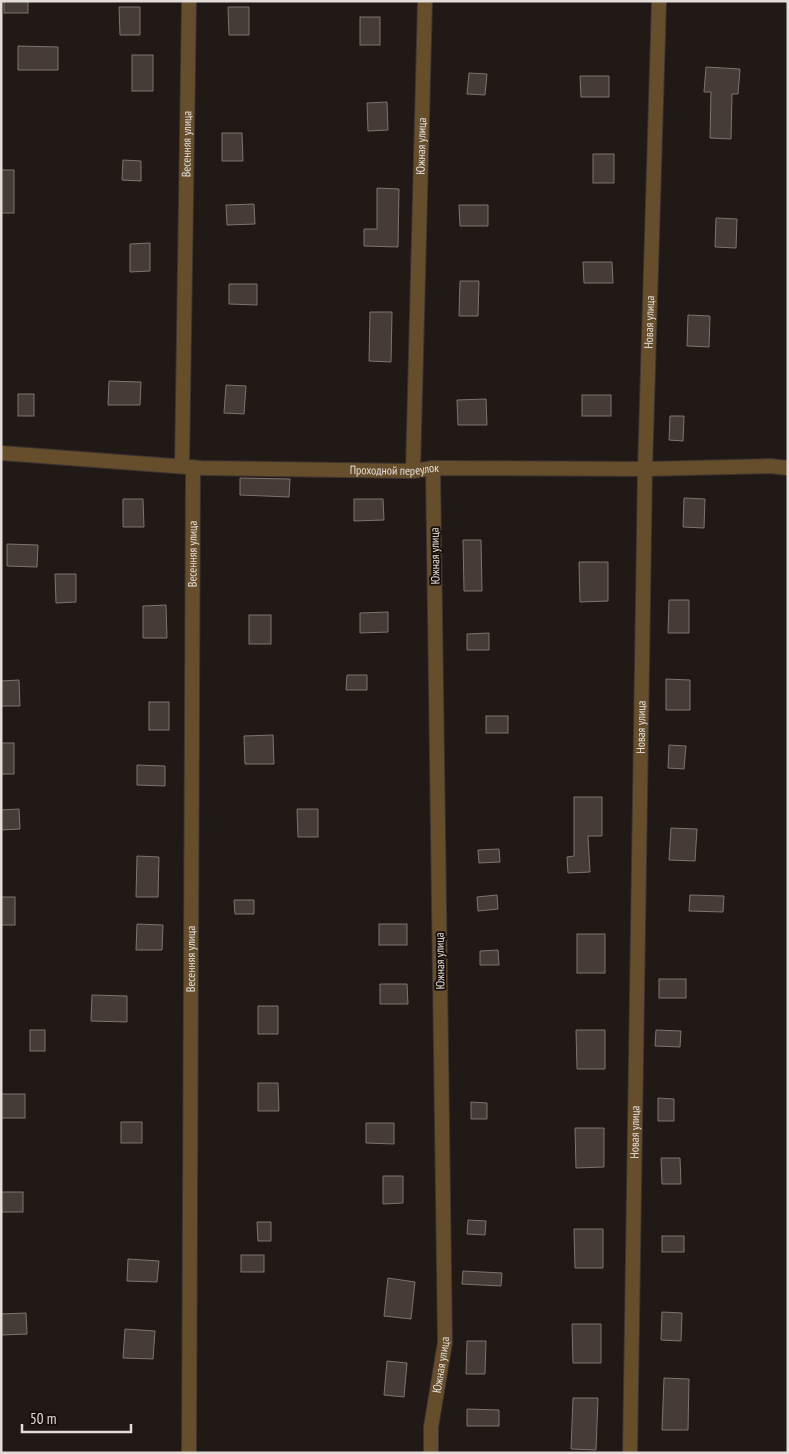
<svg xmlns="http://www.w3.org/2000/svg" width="789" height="1454" viewBox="0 0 789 1454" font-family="'PT Sans Narrow',sans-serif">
	<rect width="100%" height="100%" fill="#211915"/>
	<g fill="#453c37" stroke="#7e746e">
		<rect x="4" y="1" width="24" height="12"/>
		<polygon points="119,7 140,7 140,35 120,35"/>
		<polygon points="228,7 249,7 249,35 229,35"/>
		<rect x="360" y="17" width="20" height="28"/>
		<polygon points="18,46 58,47 58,70 18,70"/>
		<rect x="132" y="55" width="21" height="36"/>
		<polygon points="706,67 740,69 738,94 732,94 731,139 710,138 711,92 704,92"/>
		<polygon points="469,73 487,74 485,95 467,94"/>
		<polygon points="580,76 609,76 609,97 581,97"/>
		<polygon points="387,102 388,130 368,131 367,103"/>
		<polygon points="222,133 242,133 243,161 222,161"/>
		<rect x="593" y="154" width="21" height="29"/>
		<polygon points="123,160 141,161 141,181 122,180"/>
		<rect x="1" y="170" width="13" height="43"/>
		<polygon points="377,188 399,189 398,247 364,246 364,229 377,229"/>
		<polygon points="254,204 255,224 227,225 226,205"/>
		<polygon points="459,205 488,205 488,226 460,226"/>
		<polygon points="716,218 737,219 736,248 715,247"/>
		<polygon points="150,243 150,271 130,272 130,244"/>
		<polygon points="583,262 612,262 613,283 584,283"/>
		<polygon points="460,281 479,281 478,316 459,316"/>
		<polygon points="229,284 257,284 257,305 229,304"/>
		<polygon points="370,312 392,312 391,362 369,361"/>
		<polygon points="688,315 710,316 709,347 687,346"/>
		<polygon points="109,381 141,382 140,405 108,405"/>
		<polygon points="226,385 246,386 244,414 224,413"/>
		<rect x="18" y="394" width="16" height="22"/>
		<rect x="582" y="395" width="29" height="21"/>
		<polygon points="486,399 487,425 458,425 457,400"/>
		<polygon points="670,416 684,416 683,441 669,440"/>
		<polygon points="240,478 290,479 289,497 240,495"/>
		<polygon points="684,498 705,499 704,528 683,527"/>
		<polygon points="123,499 143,499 144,527 123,527"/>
		<polygon points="354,499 383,499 384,520 354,521"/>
		<polygon points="463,540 481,540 482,591 464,591"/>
		<polygon points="7,544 38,545 37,567 7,566"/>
		<polygon points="579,562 608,562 608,601 580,602"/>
		<polygon points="55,574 76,574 76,602 56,603"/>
		<polygon points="669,600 689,600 689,633 668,633"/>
		<polygon points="166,605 167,638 143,638 143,606"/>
		<polygon points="388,612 388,632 360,633 360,613"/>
		<rect x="249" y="615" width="22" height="29"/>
		<polygon points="489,633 489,650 467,650 467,634"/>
		<polygon points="347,675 367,675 367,690 346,690"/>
		<polygon points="666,679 690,680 690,710 666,710"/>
		<polygon points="19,680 20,706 1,706 1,681"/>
		<rect x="149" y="702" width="20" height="28"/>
		<rect x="486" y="716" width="22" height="17"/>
		<polygon points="273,735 274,764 245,764 244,736"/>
		<rect x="1" y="743" width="13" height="31"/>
		<polygon points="669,745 686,746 684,769 668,768"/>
		<polygon points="137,765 165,766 165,786 137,785"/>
		<polygon points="574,797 602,797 602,836 588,836 590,872 568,873 567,857 574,856"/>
		<polygon points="19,809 20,829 1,830 1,810"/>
		<polygon points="297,809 318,809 318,837 298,837"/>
		<polygon points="671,828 697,829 695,861 669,860"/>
		<polygon points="499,849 500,862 479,863 478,850"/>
		<polygon points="137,856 159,857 158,897 136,897"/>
		<polygon points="497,895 498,909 478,911 477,897"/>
		<polygon points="690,895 724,896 723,912 689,911"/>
		<rect x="1" y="897" width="14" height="28"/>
		<polygon points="234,900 254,900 254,914 235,914"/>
		<polygon points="137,924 163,925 162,950 136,950"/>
		<rect x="379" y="924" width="28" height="21"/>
		<rect x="577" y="934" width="28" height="39"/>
		<polygon points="498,950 499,965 480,965 480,951"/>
		<rect x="659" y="979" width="27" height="19"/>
		<polygon points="380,984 407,984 408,1004 380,1004"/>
		<polygon points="92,995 127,996 127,1022 91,1021"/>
		<rect x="258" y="1006" width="20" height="28"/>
		<rect x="30" y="1030" width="15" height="21"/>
		<polygon points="576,1030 605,1030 605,1069 577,1069"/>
		<polygon points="656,1030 681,1031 680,1047 655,1046"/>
		<polygon points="258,1083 278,1083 279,1111 258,1111"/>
		<rect x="1" y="1094" width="24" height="24"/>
		<polygon points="658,1098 674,1099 674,1121 658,1121"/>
		<polygon points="471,1102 487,1103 487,1119 471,1119"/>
		<rect x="121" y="1122" width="21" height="21"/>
		<polygon points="366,1123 394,1123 394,1144 366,1143"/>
		<polygon points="575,1128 604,1128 604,1167 576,1168"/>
		<polygon points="661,1158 680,1158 681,1184 662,1184"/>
		<polygon points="383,1176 403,1176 403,1203 383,1204"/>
		<rect x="1" y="1192" width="22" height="20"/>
		<polygon points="468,1220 486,1221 485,1235 467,1234"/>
		<polygon points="257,1222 271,1222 271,1241 258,1241"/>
		<polygon points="574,1229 603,1229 603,1268 575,1268"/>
		<rect x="662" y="1236" width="22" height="16"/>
		<rect x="241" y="1255" width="23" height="17"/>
		<polygon points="128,1259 159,1261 157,1282 127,1281"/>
		<polygon points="463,1271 502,1273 501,1286 462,1284"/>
		<polygon points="388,1278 415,1282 411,1319 384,1316"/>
		<polygon points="662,1312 682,1313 681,1341 661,1340"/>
		<polygon points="26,1313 27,1334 1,1335 1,1314"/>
		<polygon points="572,1324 601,1324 601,1363 573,1363"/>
		<polygon points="125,1329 155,1331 153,1359 123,1358"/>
		<polygon points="467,1341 486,1341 485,1374 466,1374"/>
		<polygon points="387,1361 407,1363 404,1397 384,1395"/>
		<polygon points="664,1378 689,1379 688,1430 662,1430"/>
		<polygon points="573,1398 598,1398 596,1450 571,1449"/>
		<polygon points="467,1409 499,1410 499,1426 467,1426"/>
	</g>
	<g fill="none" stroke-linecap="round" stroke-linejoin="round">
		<g stroke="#3c3431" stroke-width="16">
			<g id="minor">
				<path id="s1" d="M1,453L201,468L413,471L433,468L645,469L770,466L788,468"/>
				<path id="s2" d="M182,466L189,1"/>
				<path id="s3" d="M413,471L425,1"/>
				<path id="s4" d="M189,1453L193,467"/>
				<path id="s5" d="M431,1453V1427L445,1342L433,468"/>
				<path id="s6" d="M630,1453L645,469L659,1"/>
			</g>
		</g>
		<use href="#minor" stroke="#664e2d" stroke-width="14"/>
	</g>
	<g text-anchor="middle" stroke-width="4" stroke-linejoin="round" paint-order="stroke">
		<g font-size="12" fill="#e3ddda" stroke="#18100c">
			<text dy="4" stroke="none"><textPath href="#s2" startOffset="322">Весенняя улица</textPath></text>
			<text dy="4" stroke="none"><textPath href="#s3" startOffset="325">Южная улица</textPath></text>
			<text dy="4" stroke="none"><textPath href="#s6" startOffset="1131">Новая улица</textPath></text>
			<text dy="4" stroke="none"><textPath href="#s1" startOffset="394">Проходной переулок</textPath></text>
			<text dy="4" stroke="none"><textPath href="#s4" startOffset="899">Весенняя улица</textPath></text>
			<text transform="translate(435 556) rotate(-91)" y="4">Южная улица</text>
			<text dy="4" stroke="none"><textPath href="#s6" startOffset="726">Новая улица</textPath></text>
			<text dy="4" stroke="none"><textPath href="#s4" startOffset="494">Весенняя улица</textPath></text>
			<text transform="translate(440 961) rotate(-91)" y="4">Южная улица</text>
			<text dy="4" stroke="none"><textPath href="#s6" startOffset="321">Новая улица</textPath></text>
			<text dy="4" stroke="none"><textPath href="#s5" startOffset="89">Южная улица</textPath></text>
		</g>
	</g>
	<rect width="789" height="1454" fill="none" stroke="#e3ddda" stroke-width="5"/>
	<path d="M22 1424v8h109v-8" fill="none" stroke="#e3ddda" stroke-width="2.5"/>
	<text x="30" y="1424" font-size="15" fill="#e3ddda" stroke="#18100c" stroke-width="4" paint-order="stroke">50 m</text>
</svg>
